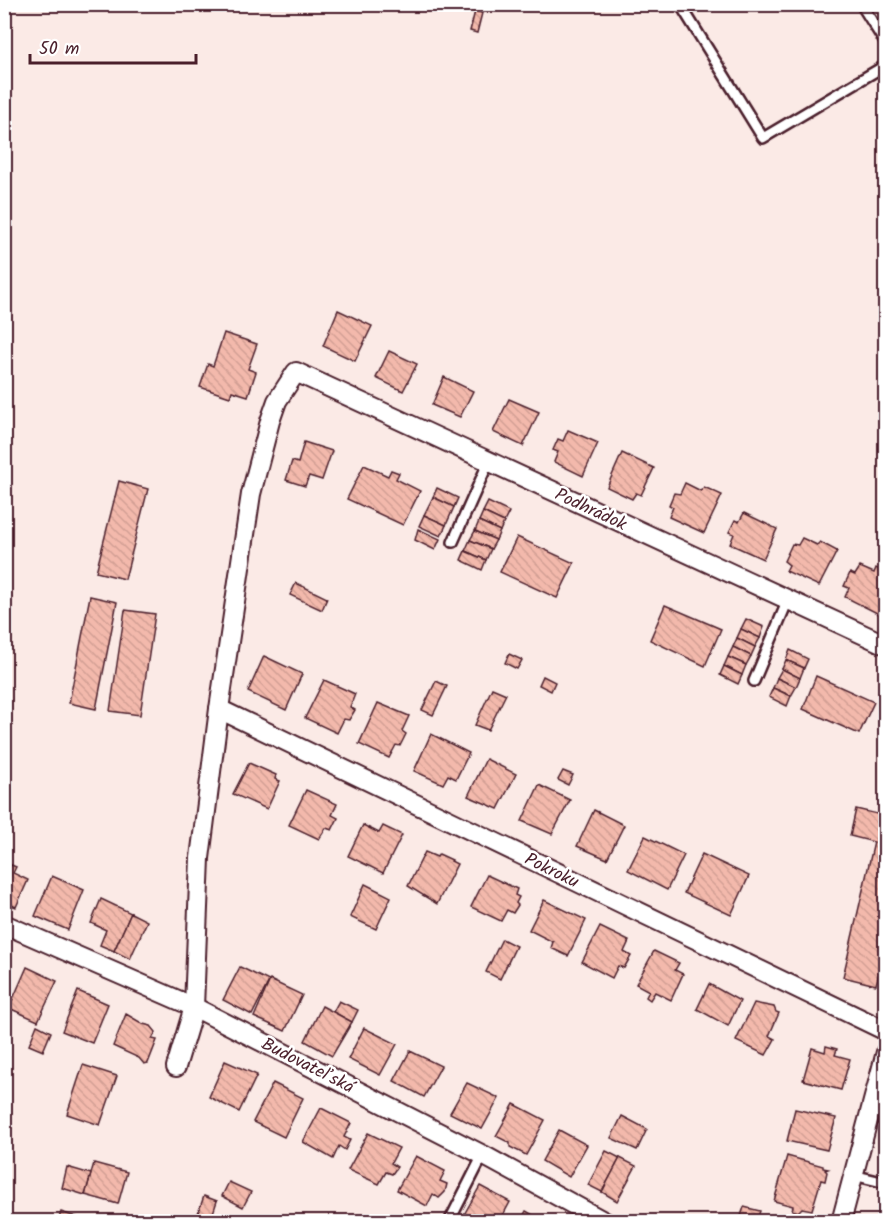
<svg xmlns="http://www.w3.org/2000/svg" width="890" height="1226" viewBox="0 0 890 1226" font-family="Kalam,sans-serif">
	<defs>
		<pattern id="building-back-hatch" width="6" height="6" patternUnits="userSpaceOnUse" patternTransform="scale(1.5)"><rect width="6" height="6" fill="#f3b9ac"/><path d="M-1 5l2 2M0 0l6 6M5-1l2 2" fill="none" stroke="#d29f94"/></pattern>
	</defs>
	<rect width="100%" height="100%" fill="#fbeae6"/>
	<filter id="ink" filterUnits="userSpaceOnUse"><feTurbulence type="fractalNoise" baseFrequency=".0167" numOctaves="2"/><feDisplacementMap in="SourceGraphic" scale="12" xChannelSelector="R" yChannelSelector="G"/><feConvolveMatrix kernelMatrix="1 2 1 2 8 2 1 2 1" color-interpolation-filters="sRGB"/></filter>
	<g filter="url(#ink)">
		<g fill="url(#building-back-hatch)" stroke="#4a1f2b" stroke-width="1.5">
			<polygon points="475,11 482,13 477,33 470,31"/>
			<polygon points="338,310 372,326 355,361 323,346"/>
			<polygon points="224,333 257,344 248,369 256,372 248,396 232,391 230,397 200,387 208,364 213,366"/>
			<polygon points="389,351 417,364 403,391 376,378"/>
			<polygon points="444,377 473,391 460,417 432,405"/>
			<polygon points="509,399 539,412 523,446 493,432"/>
			<polygon points="568,430 598,443 583,476 554,462 558,452 553,450 558,439 563,441"/>
			<polygon points="304,442 332,451 322,480 309,476 305,486 286,480 292,461 298,463"/>
			<polygon points="622,453 654,468 641,495 636,493 632,499 607,487"/>
			<polygon points="364,465 388,476 391,470 399,473 396,479 420,491 403,525 347,499"/>
			<polygon points="119,481 148,489 125,579 96,572"/>
			<polygon points="685,483 701,491 704,487 722,495 704,533 669,517 673,507 669,505 674,493 680,494"/>
			<polygon points="437,488 458,498 454,507 433,497"/>
			<polygon points="433,497 454,507 446,525 424,515"/>
			<polygon points="488,502 509,512 504,522 483,512"/>
			<polygon points="483,512 504,522 500,531 479,521"/>
			<polygon points="744,513 777,529 763,559 730,544 734,534 729,532 735,520 739,522"/>
			<polygon points="424,515 446,525 441,536 419,526"/>
			<polygon points="479,521 500,531 496,540 475,531"/>
			<polygon points="418,529 440,539 435,550 415,540"/>
			<polygon points="475,531 496,540 491,549 470,540"/>
			<polygon points="517,537 574,563 557,598 500,572"/>
			<polygon points="802,538 817,545 820,542 837,551 819,586 786,571 789,565 784,561 792,544 798,545"/>
			<polygon points="470,540 491,549 486,560 465,551"/>
			<polygon points="465,551 486,560 482,570 461,560"/>
			<polygon points="860,567 874,573 876,568 886,573 886,602 879,614 845,597 849,588 844,586 850,573 855,575"/>
			<polygon points="296,583 327,598 322,610 290,595"/>
			<polygon points="90,596 117,602 96,709 69,703"/>
			<polygon points="665,605 721,629 705,666 650,640"/>
			<polygon points="125,610 155,614 140,715 110,711"/>
			<polygon points="746,619 764,627 760,638 741,629"/>
			<polygon points="741,629 760,638 755,647 737,638"/>
			<polygon points="737,638 755,647 751,656 733,647"/>
			<polygon points="733,647 751,656 746,665 728,657"/>
			<polygon points="790,650 808,659 804,668 786,660"/>
			<polygon points="509,654 522,660 517,669 505,663"/>
			<polygon points="264,656 302,674 286,710 248,692"/>
			<polygon points="728,657 746,665 742,675 724,666"/>
			<polygon points="786,660 804,668 800,678 782,669"/>
			<polygon points="724,666 742,675 738,684 720,675"/>
			<polygon points="782,669 800,678 796,687 777,678"/>
			<polygon points="543,676 555,682 551,691 539,685"/>
			<polygon points="816,676 874,702 859,734 803,709"/>
			<polygon points="777,678 796,687 791,696 773,688"/>
			<polygon points="324,680 355,694 350,707 355,710 349,720 344,719 337,733 305,718"/>
			<polygon points="436,681 447,686 433,715 422,710"/>
			<polygon points="492,688 506,694 488,730 475,725"/>
			<polygon points="773,688 791,696 787,706 769,697"/>
			<polygon points="378,703 409,716 402,731 406,734 400,746 396,745 389,758 359,744"/>
			<polygon points="431,734 469,753 456,779 448,775 443,784 414,771"/>
			<polygon points="486,759 516,774 498,809 468,796"/>
			<polygon points="249,763 276,775 275,779 280,781 267,809 233,794"/>
			<polygon points="563,771 573,775 568,785 558,780"/>
			<polygon points="539,785 570,800 552,834 522,821"/>
			<polygon points="306,790 337,804 332,815 338,818 332,830 326,828 319,839 289,825"/>
			<polygon points="856,809 886,816 886,944 876,985 843,977 874,842 850,836"/>
			<polygon points="594,810 624,825 607,859 577,846"/>
			<polygon points="363,825 379,833 383,826 402,835 383,873 348,856"/>
			<polygon points="645,836 684,855 667,890 628,870"/>
			<polygon points="425,852 437,857 439,854 452,860 451,861 457,864 437,904 408,886"/>
			<polygon points="702,854 749,876 731,915 684,893"/>
			<polygon points="4,862 16,867 13,873 28,880 16,907 4,902"/>
			<polygon points="487,875 517,889 515,895 519,897 516,903 518,905 513,913 507,910 501,921 471,907"/>
			<polygon points="52,876 84,890 68,930 35,916"/>
			<polygon points="365,884 391,897 376,929 350,917"/>
			<polygon points="101,899 131,913 114,951 100,945 106,930 91,923"/>
			<polygon points="544,900 586,920 568,956 551,948 553,942 529,930"/>
			<polygon points="131,913 147,921 130,959 114,951"/>
			<polygon points="600,927 629,941 624,952 631,956 624,968 618,966 612,978 582,962"/>
			<polygon points="502,939 516,946 500,979 486,972"/>
			<polygon points="654,951 679,963 675,970 683,974 671,1000 655,992 650,1000 646,997 649,991 636,984"/>
			<polygon points="27,967 57,981 38,1021 9,1008"/>
			<polygon points="240,967 269,981 252,1015 223,1000"/>
			<polygon points="270,980 302,995 285,1031 254,1017"/>
			<polygon points="709,984 740,1001 728,1026 697,1009"/>
			<polygon points="78,991 108,1004 92,1043 62,1031"/>
			<polygon points="339,1001 358,1010 352,1022 333,1012"/>
			<polygon points="754,1003 774,1007 776,1012 779,1013 769,1036 775,1039 766,1055 736,1041"/>
			<polygon points="322,1006 352,1022 332,1056 305,1041"/>
			<polygon points="126,1014 143,1024 151,1026 156,1032 152,1039 157,1040 148,1063 144,1064 139,1058 113,1046"/>
			<polygon points="37,1025 51,1032 43,1051 29,1045"/>
			<polygon points="364,1028 397,1044 380,1075 348,1059"/>
			<polygon points="826,1046 837,1049 835,1055 850,1059 841,1090 803,1080 812,1048 825,1052"/>
			<polygon points="410,1051 441,1066 424,1097 394,1081"/>
			<polygon points="225,1061 257,1075 239,1112 209,1097"/>
			<polygon points="83,1065 117,1076 100,1125 67,1114"/>
			<polygon points="273,1083 303,1098 284,1137 253,1122"/>
			<polygon points="467,1083 499,1098 482,1129 450,1113"/>
			<polygon points="514,1104 545,1120 526,1155 510,1147 510,1143 496,1136"/>
			<polygon points="321,1108 351,1123 344,1137 350,1140 345,1150 339,1146 333,1159 303,1142"/>
			<polygon points="795,1109 836,1118 827,1150 787,1141"/>
			<polygon points="622,1116 647,1129 637,1150 611,1138"/>
			<polygon points="559,1130 587,1145 569,1177 542,1161"/>
			<polygon points="368,1133 399,1148 391,1163 397,1167 392,1174 386,1172 379,1184 348,1170"/>
			<polygon points="606,1151 620,1158 602,1192 588,1185"/>
			<polygon points="416,1156 445,1171 440,1181 447,1184 445,1192 439,1198 433,1194 427,1206 397,1190"/>
			<polygon points="787,1156 823,1166 823,1168 828,1169 825,1170 827,1172 825,1181 821,1180 812,1210 802,1208 798,1212 792,1210 793,1206 774,1201"/>
			<polygon points="620,1158 636,1166 617,1201 602,1192"/>
			<polygon points="94,1163 127,1172 118,1204 85,1195"/>
			<polygon points="67,1167 91,1174 85,1195 62,1188"/>
			<polygon points="229,1182 251,1192 243,1207 222,1196"/>
			<polygon points="480,1186 510,1202 502,1217 507,1220 506,1222 461,1220"/>
			<polygon points="204,1196 217,1201 210,1222 195,1222"/>
			<polygon points="744,1207 760,1211 756,1222 739,1222"/>
			<polygon points="526,1211 545,1222 520,1222"/>
			<polygon points="61,1212 82,1219 81,1222 58,1222"/>
		</g>
		<g fill="none" stroke-linecap="round" stroke-linejoin="round">
			<g stroke="#4a1f2b" stroke-width="14">
				<g id="lane">
					<polyline points="680,4 763,138 886,65"/>
					<polyline points="861,4 886,44"/>
					<polyline points="453,542 489,461"/>
					<polyline points="754,681 788,600"/>
					<polyline points="853,1175 886,1183"/>
					<polyline points="449,1222 483,1155"/>
				</g>
			</g>
			<g stroke="#4a1f2b" stroke-width="22">
				<g id="street">
					<polyline points="219,709 886,1031"/>
					<polyline points="4,924 194,1007 483,1155 605,1222"/>
					<polyline points="176,1067 194,1007 200,858 219,709 251,494 270,421 277,401 296,372 886,645"/>
					<polyline points="841,1222 886,1052"/>
				</g>
			</g>
			<use href="#lane" stroke="#fff" stroke-width="9"/>
			<use href="#street" stroke="#fff" stroke-width="18"/>
		</g>
	</g>
	<g text-anchor="middle" stroke-width="5" stroke-linejoin="round" paint-order="stroke">
		<g font-size="18" fill="#4a1f2b" stroke="#fff">
			<text transform="translate(591 509) rotate(25)" y="6">Podhrádok</text>
			<text transform="translate(552 870) rotate(26)" y="6">Pokroku</text>
			<text transform="translate(308 1065) rotate(27)" y="6">Budovateľská</text>
		</g>
	</g>
	<rect width="890" height="1226" fill="none" stroke="#fff" stroke-width="24"/>
	<rect x="12" y="12" width="866" height="1202" fill="none" stroke="#4a1f2b" stroke-width="2" filter="url(#ink)"/>
	<path d="M30 54v9h166v-9" fill="none" stroke="#4a1f2b" stroke-width="3"/>
	<text x="39" y="54" font-size="18" fill="#4a1f2b" stroke="#ffffff" stroke-width="4.5" paint-order="stroke">50 m</text>
</svg>
